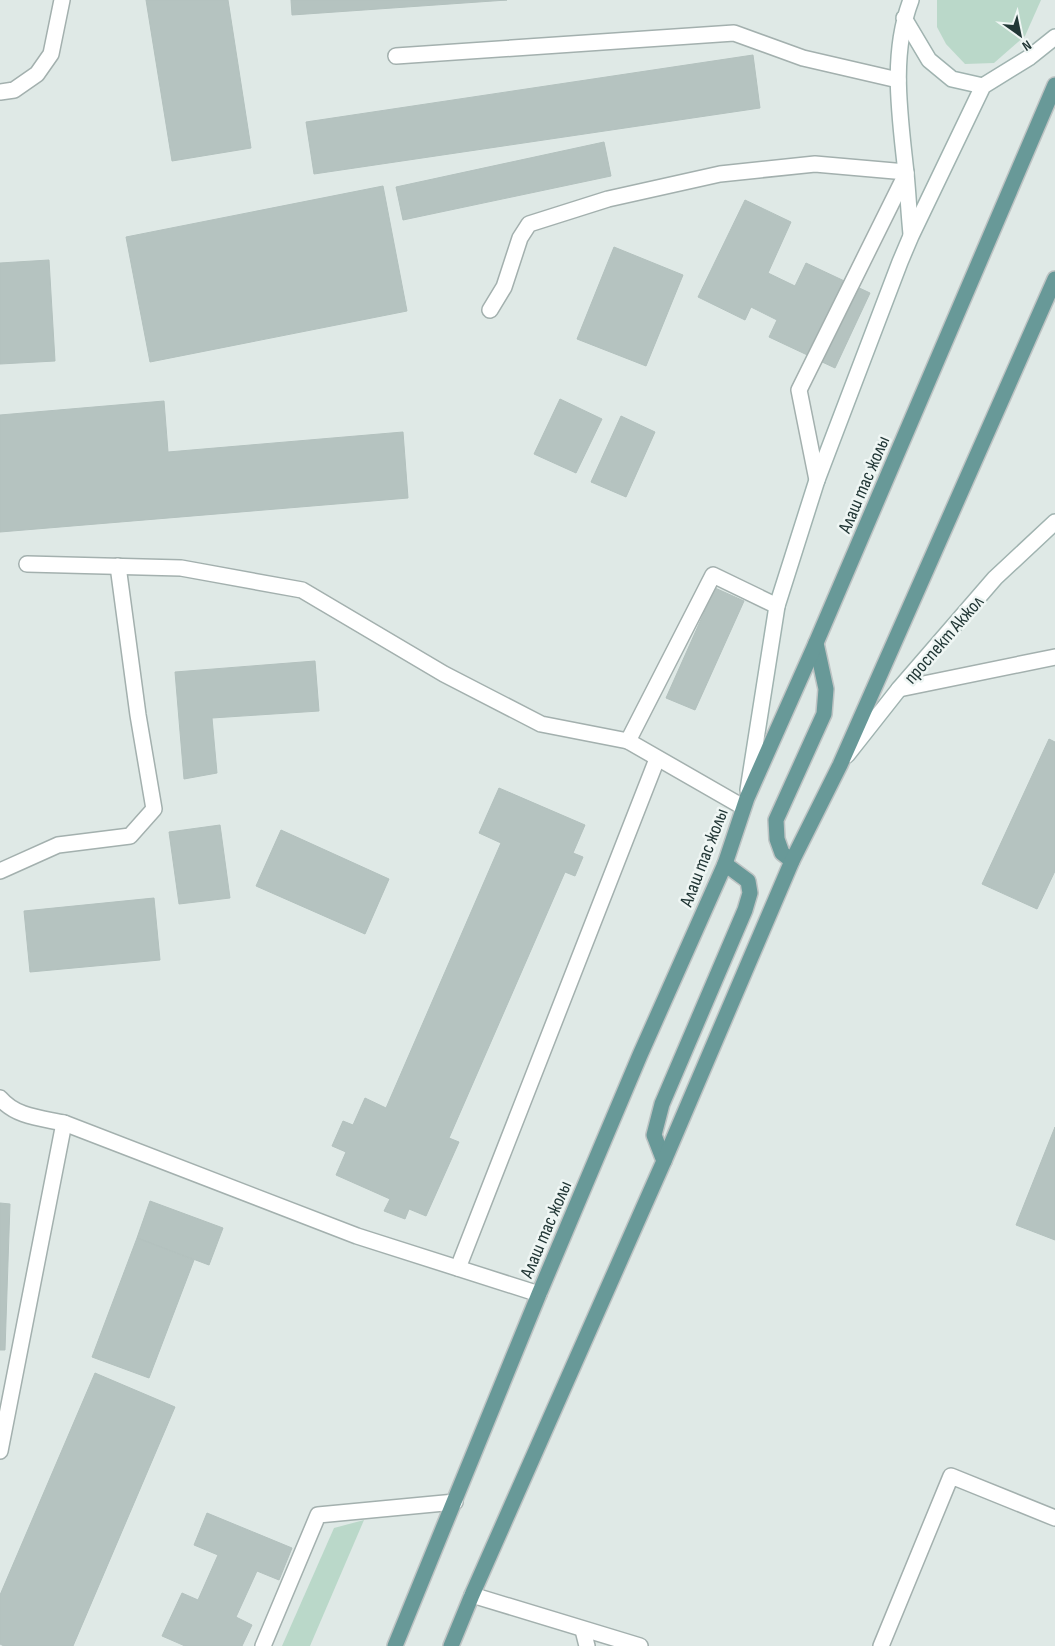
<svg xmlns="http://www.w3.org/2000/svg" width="1055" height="1646" viewBox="0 0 1055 1646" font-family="'Sofia Sans Condensed',sans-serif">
	<rect width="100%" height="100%" fill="#dfe9e6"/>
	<g fill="#bad8c9">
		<polygon points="937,0 1041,0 1025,36 994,63 965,64 946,44 937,27"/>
		<polygon points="364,1520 310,1646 282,1646 334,1528"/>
	</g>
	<g fill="#b5c3c0" stroke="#b3c1be">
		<polygon points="146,0 228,0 251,148 172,161"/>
		<polygon points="291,0 507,0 292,15"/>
		<polygon points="753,55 760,108 314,174 306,122"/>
		<polygon points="604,142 611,176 403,220 396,187"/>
		<polygon points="383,186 407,311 150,362 126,237"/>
		<polygon points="745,200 791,222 768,273 795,286 806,263 870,293 835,368 769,337 777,320 751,307 745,320 698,297"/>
		<polygon points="614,247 683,275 646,366 577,339"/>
		<polygon points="49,260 55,361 0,364 0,263"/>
		<polygon points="560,399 602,419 576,473 534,454"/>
		<polygon points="164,401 168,452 403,432 408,498 0,532 0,415"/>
		<polygon points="621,416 655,432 626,497 591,482"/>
		<polygon points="715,588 744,601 695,710 666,698"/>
		<polygon points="315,661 319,711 212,718 217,773 184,779 175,672"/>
		<polygon points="1049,739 1055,742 1055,871 1037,909 982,884"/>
		<polygon points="499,788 585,825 573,853 583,857 575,876 565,872 449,1138 459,1142 426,1216 409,1209 405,1219 384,1211 390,1199 336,1175 346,1152 332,1146 343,1121 353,1125 365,1098 386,1108 501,843 479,833"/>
		<polygon points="220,825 230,898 179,904 169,832"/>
		<polygon points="281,830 389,879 365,934 256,886"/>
		<polygon points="154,898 160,960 30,972 24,911"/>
		<polygon points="1055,1127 1055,1240 1016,1225"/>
		<polygon points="150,1201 223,1228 209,1265 137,1238"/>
		<polygon points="0,1203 10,1204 5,1350 0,1350"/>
		<polygon points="137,1238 194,1260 149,1378 92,1357"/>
		<polygon points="95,1373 175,1407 73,1646 4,1646 0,1644 0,1595"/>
		<polygon points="207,1513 292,1548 279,1580 257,1571 236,1617 252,1625 242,1646 185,1646 162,1636 182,1593 198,1600 218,1555 194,1545"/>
	</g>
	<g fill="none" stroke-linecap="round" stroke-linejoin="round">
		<g stroke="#a3b0ae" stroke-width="18">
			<g id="service">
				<polyline points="396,56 734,33 803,58 898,80"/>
				<polyline points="0,92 14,90 37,74 51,54 62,0"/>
				<polyline points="490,310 504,287 520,238 529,224 608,199 720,174 815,164 906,172"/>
				<polyline points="817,480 799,390 906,174"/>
				<polyline points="27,564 181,568 302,590 444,674 541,724 628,741 743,807"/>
				<polyline points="899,689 1055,657"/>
				<polyline points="628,741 713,575 777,606"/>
				<polyline points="0,871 58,845 130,836 154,809 138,715 118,566"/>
				<path d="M0,1098C16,1117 41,1118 64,1123L357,1236L539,1294"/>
				<polyline points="458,1268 657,759"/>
				<polyline points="0,1451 64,1123"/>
				<polyline points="472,1595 640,1646"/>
				<polyline points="583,1630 587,1646"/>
				<polyline points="263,1646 318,1515 455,1502"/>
				<polyline points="881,1646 951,1476 1055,1518"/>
			</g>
		</g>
		<g stroke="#a0b3b0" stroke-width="18">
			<g id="secondary">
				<polyline points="904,18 929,60 952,79 983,86"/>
				<path d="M911,234C909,214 908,194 906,173C900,116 890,55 911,0"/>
				<polyline points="847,755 899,689 995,578 1055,522"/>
				<polyline points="748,790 777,606 817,480 900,262 911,236 983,86 1030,57 1055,37"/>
			</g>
		</g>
		<g stroke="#bdc3c3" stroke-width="18">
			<g id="primary">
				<polyline points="792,861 782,853 777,839 776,820 824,714 826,689 816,643"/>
				<polyline points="664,1161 654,1135 662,1104 745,910 750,893 748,881 725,864"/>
				<polyline points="395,1646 539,1294 640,1055 725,864 747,798 816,643 1055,85"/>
				<polyline points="451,1646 472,1595 664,1161 792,861 840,765 1055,279"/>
			</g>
		</g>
		<use href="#service" stroke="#fff" stroke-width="15"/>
		<use href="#secondary" stroke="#fff" stroke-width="15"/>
		<use href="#primary" stroke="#689998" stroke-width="15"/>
	</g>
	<g text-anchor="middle" stroke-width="5" stroke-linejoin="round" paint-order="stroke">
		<g font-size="19" fill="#223736" stroke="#eff6f4">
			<text transform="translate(863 484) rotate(-67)" y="7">Алаш тас жолы</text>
			<text transform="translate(943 639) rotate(-49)" y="7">проспект Акжол</text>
			<text transform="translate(703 857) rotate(-69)" y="7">Алаш тас жолы</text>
			<text transform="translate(545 1229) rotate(-67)" y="7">Алаш тас жолы</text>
		</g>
	</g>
	<g transform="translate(1020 35) rotate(147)" stroke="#eff6f4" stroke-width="4" paint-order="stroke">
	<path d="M0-4L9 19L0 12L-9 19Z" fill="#223736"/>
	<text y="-8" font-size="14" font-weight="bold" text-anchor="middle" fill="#223736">N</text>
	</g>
</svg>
